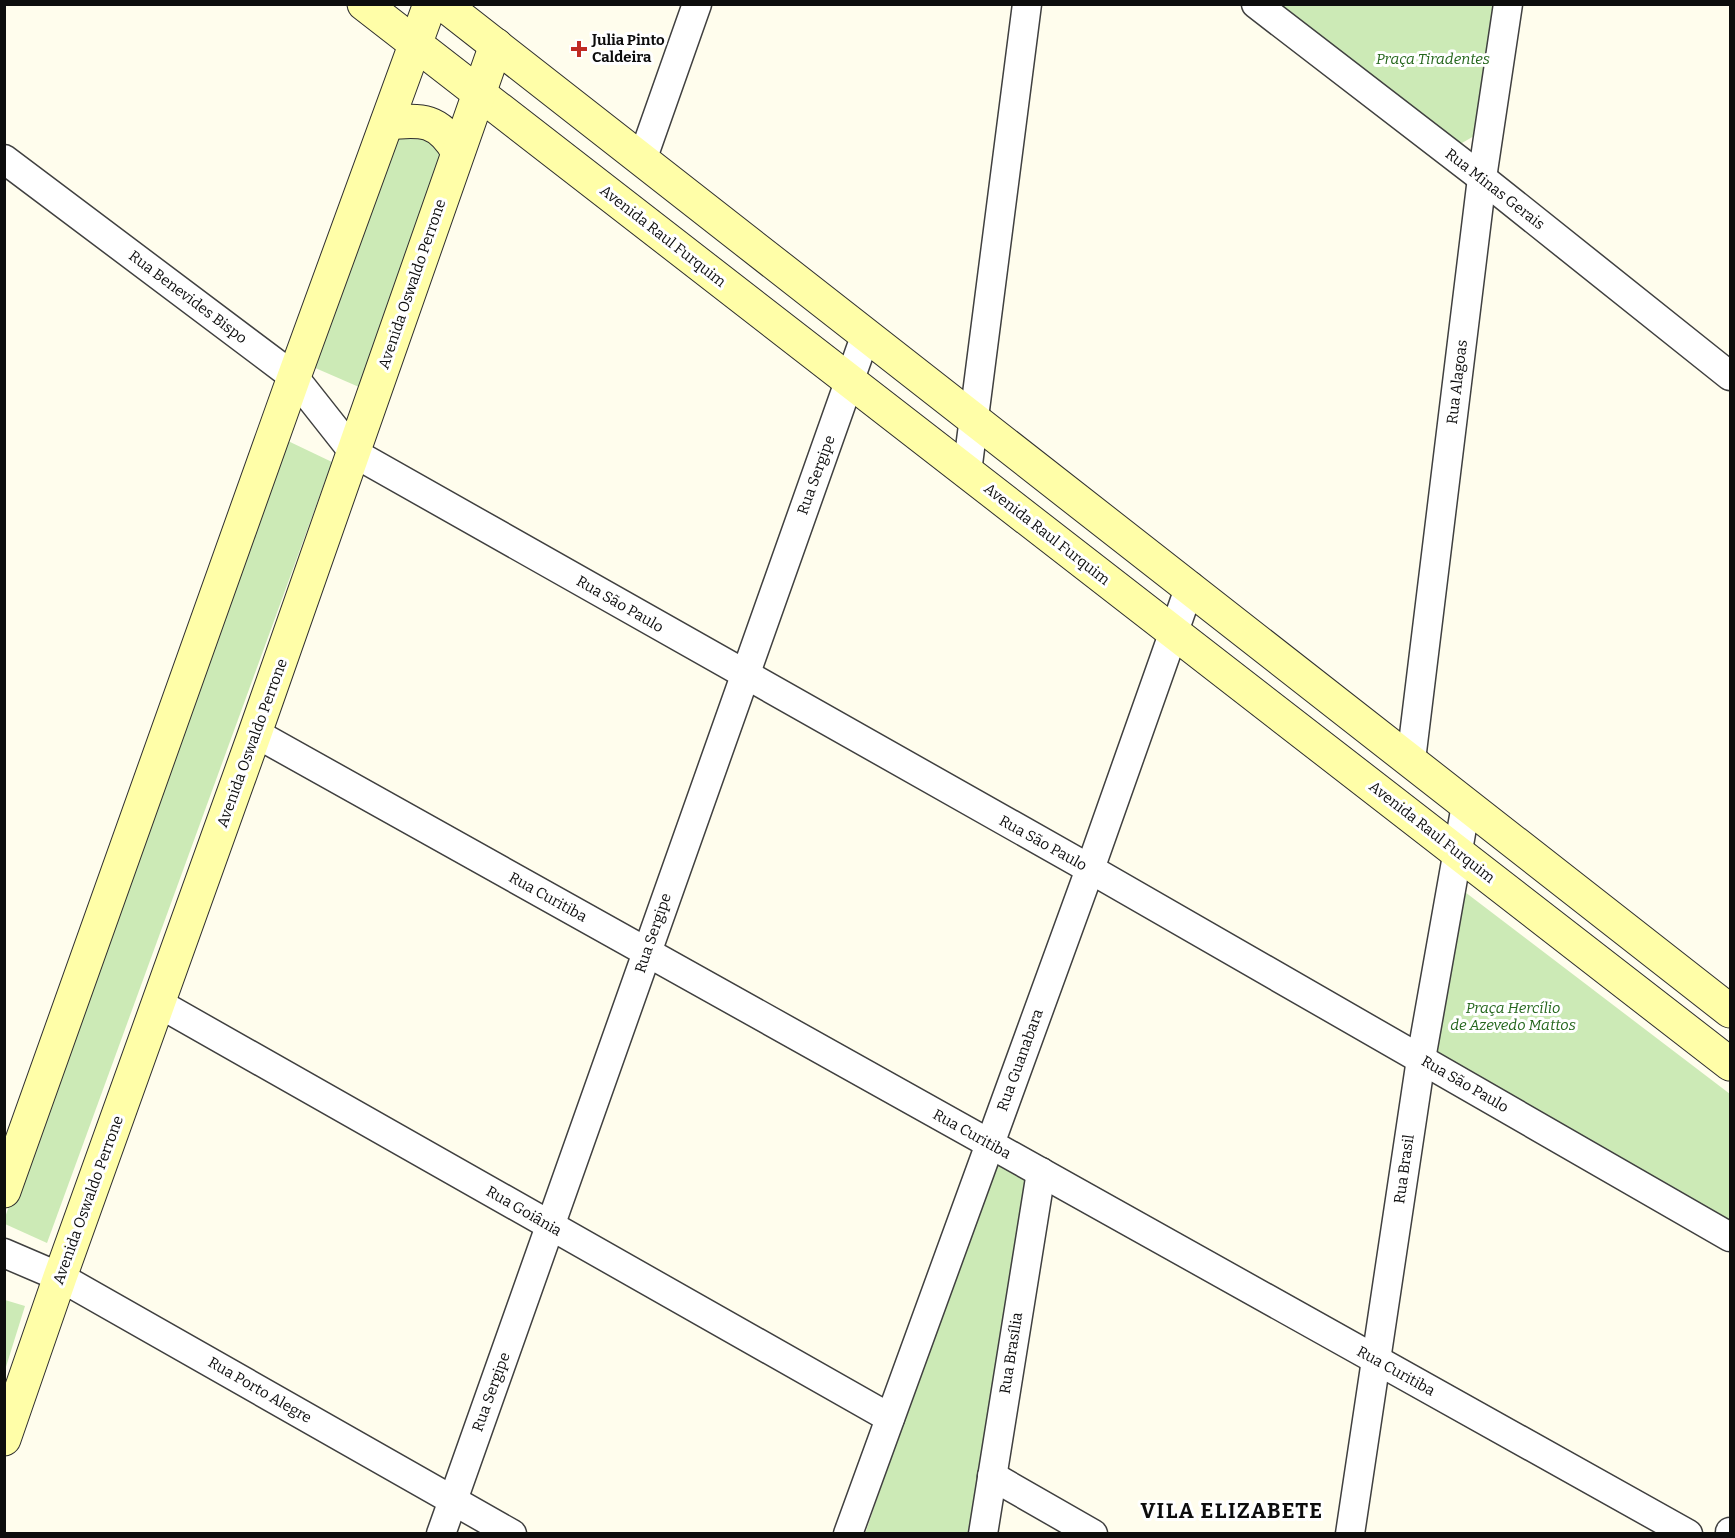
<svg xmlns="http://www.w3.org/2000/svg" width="1735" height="1538" viewBox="0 0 1735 1538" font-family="Bitter,serif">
	<rect width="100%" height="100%" fill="#fffded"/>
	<g fill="#cceab6">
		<polygon points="1280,5 1497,5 1474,136 1462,143 1447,140"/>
		<polygon points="408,102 453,120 359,387 313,367"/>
		<polygon points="288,441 332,462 47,1243 5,1224 4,1220"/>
		<polygon points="1461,889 1730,1094 1730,1224 1437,1054"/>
		<polygon points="994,1158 1032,1182 972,1533 865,1534"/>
		<polygon points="5,1300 25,1306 5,1370 4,1300"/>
	</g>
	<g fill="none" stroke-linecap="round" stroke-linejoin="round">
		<g stroke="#404040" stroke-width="31">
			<g id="street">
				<polyline points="1256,4 1482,178 1730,376"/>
				<polyline points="4,159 294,377 354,453 1090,869 1730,1237"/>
				<polyline points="642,160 697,4"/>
				<polyline points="967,472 1027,4"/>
				<polyline points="255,733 1688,1534"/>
				<polyline points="1411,760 1482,178 1508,4"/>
				<polyline points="158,1003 890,1418"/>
				<polyline points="4,1253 60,1277 512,1534"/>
				<polyline points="992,1476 1093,1534"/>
				<polyline points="441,1534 866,334"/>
				<polyline points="848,1534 1090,869 1190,586"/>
				<polyline points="983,1534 1041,1172"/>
				<polyline points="1350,1534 1421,1059 1466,805"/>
				<polyline points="1730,1534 1730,1532"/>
			</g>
		</g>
		<g stroke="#2f2f2f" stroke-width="35">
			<g id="secondary">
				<polyline points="364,4 1730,1064"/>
				<polyline points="443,4 1730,1011"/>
				<path d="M387,123C422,119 439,119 458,152"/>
				<polyline points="4,1191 294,377 430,4"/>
				<polyline points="4,1439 60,1277 255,733 496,45"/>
			</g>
		</g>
		<use href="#street" stroke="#fff" stroke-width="28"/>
		<use href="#secondary" stroke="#fffea8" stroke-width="33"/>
	</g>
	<path fill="#c02b23" stroke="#fff" stroke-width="2" d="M576 40h6v6h6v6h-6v6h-6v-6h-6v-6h6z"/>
	<g text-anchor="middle" stroke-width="6" stroke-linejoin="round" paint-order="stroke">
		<g font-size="15" font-weight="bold" fill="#0d0d0d" stroke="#fff" text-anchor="start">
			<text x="592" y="45">Julia Pinto<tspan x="592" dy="17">Caldeira</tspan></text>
		</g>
		<g font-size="15" font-style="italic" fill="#24661c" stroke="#fff">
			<text x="1433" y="64">Praça Tiradentes</text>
			<text x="1513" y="1013">Praça Hercílio<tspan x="1513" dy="17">de Azevedo Mattos</tspan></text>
		</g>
		<g font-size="15" fill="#0d0d0d" stroke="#fff">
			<text transform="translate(1495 189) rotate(38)" y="5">Rua Minas Gerais</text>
			<text transform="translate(663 236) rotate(38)" y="5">Avenida Raul Furquim</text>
			<text transform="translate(412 284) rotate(-71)" y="5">Avenida Oswaldo Perrone</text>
			<text transform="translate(188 297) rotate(37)" y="5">Rua Benevides Bispo</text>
			<text transform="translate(1457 382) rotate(-83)" y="5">Rua Alagoas</text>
			<text transform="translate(816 475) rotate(-70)" y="5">Rua Sergipe</text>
			<text transform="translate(1047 534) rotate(38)" y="5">Avenida Raul Furquim</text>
			<text transform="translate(620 604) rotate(30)" y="5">Rua São Paulo</text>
			<text transform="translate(252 743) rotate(-70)" y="5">Avenida Oswaldo Perrone</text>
			<text transform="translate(1432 832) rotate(38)" y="5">Avenida Raul Furquim</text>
			<text transform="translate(1043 843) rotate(29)" y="5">Rua São Paulo</text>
			<text transform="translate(548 897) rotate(29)" y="5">Rua Curitiba</text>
			<text transform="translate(653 933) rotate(-71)" y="5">Rua Sergipe</text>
			<text transform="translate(1020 1060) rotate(-70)" y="5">Rua Guanabara</text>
			<text transform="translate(1465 1084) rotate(30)" y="5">Rua São Paulo</text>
			<text transform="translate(972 1134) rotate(29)" y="5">Rua Curitiba</text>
			<text transform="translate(1404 1169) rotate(-82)" y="5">Rua Brasil</text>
			<text transform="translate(88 1200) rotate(-70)" y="5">Avenida Oswaldo Perrone</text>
			<text transform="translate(524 1211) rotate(30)" y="5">Rua Goiânia</text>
			<text transform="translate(1011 1353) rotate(-81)" y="5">Rua Brasília</text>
			<text transform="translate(1396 1371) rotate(29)" y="5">Rua Curitiba</text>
			<text transform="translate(260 1390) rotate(30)" y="5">Rua Porto Alegre</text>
			<text transform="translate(491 1392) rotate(-70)" y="5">Rua Sergipe</text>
		</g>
		<g font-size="21" font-weight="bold" letter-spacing="1.5" fill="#0d0d0d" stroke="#fff">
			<text x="1232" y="1518">VILA ELIZABETE</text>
		</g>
	</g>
	<rect width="1735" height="1538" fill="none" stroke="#0d0d0d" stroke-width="12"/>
</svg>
